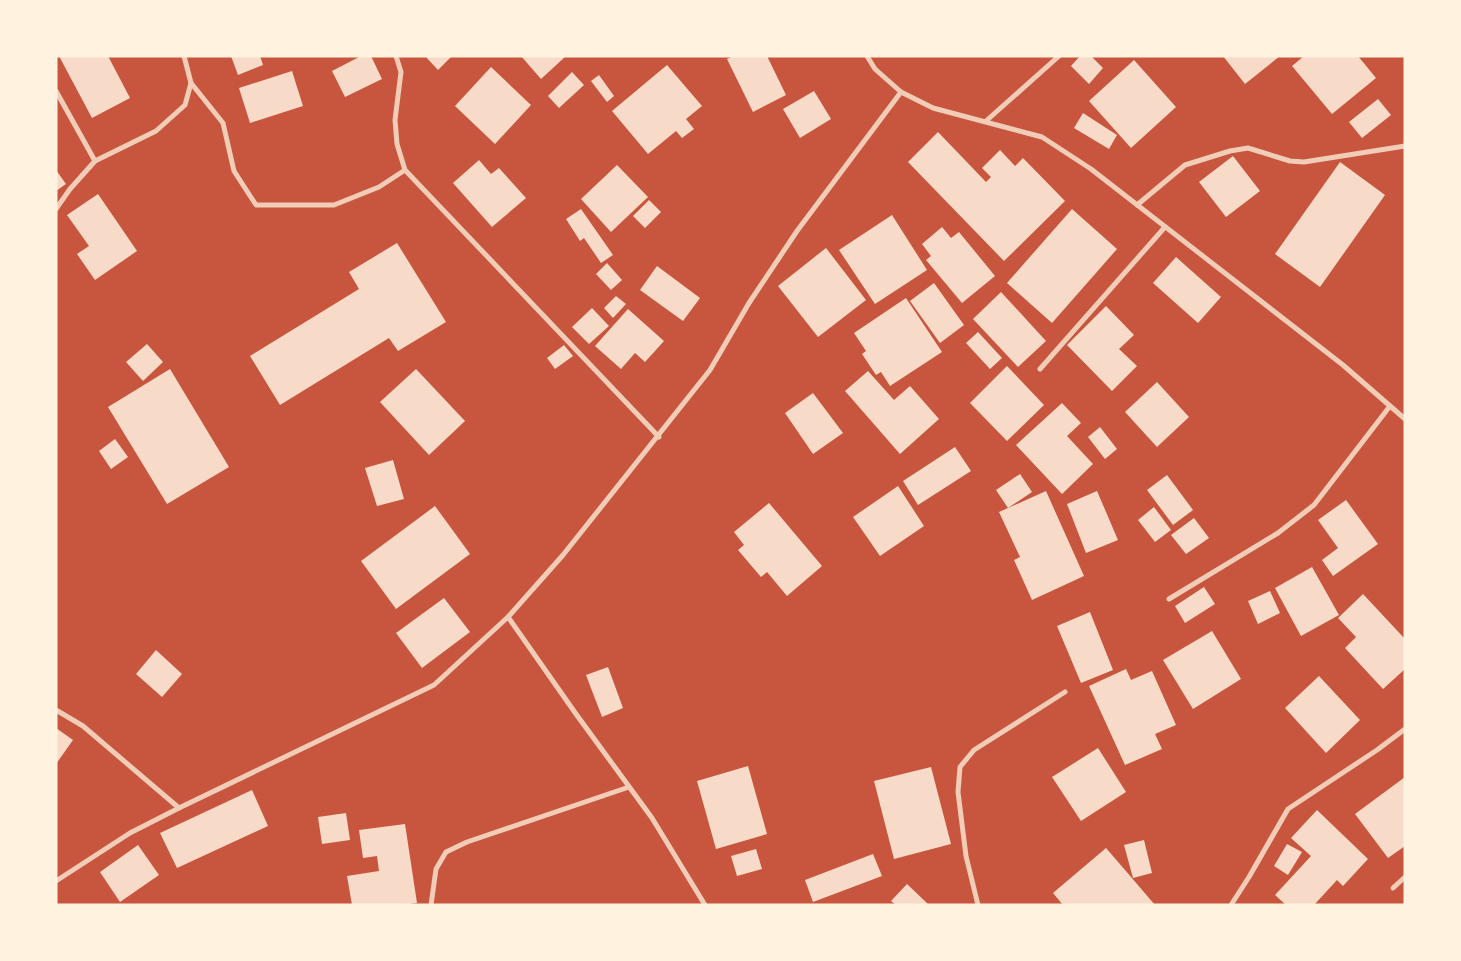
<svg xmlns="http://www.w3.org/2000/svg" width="1461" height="961" viewBox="0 0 1461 961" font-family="'PT Sans Narrow',sans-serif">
	<rect width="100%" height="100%" fill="#c8553d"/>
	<g fill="#f7dbc8">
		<polygon points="59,56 108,56 130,98 92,118"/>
		<polygon points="231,56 260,56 263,65 238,75"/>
		<polygon points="361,56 371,56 382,79 345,97 332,71"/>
		<polygon points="425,56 452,56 438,70"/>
		<polygon points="521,56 566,56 541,79"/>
		<polygon points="733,56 767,56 786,95 753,112 727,59"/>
		<polygon points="1080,56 1091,56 1103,68 1089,84 1071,66"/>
		<polygon points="1223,56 1280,56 1245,84"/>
		<polygon points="1304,56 1358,56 1376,78 1332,114 1292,66"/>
		<polygon points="1134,60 1176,107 1131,148 1089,101"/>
		<polygon points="667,65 702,106 686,119 694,129 682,138 676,131 648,154 612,111"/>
		<polygon points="491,67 531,105 495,144 455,106"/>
		<polygon points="292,71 303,106 250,123 239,88"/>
		<polygon points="572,72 584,85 559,108 548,96"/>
		<polygon points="599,75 614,96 607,102 591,81"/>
		<polygon points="814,91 831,119 800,138 783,109"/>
		<polygon points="1378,99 1391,115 1362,138 1349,122"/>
		<polygon points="1083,113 1117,135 1109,149 1074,128"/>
		<polygon points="938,132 986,182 991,177 982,168 1000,150 1015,166 1023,158 1065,201 1004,261 908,162"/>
		<polygon points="1233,156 1260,191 1226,217 1199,182"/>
		<polygon points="479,160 491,174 499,168 526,198 492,227 453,183"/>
		<polygon points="1340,162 1385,195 1320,287 1275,254"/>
		<polygon points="617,165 648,197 611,232 581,199"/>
		<polygon points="56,170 66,184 56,191"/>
		<polygon points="98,194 137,251 95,280 77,254 89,246 67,215"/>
		<polygon points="649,200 661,212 645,228 633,216"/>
		<polygon points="581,209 613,255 601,263 584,238 580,241 566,219"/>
		<polygon points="1072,209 1117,249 1052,323 1007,283"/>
		<polygon points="892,215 927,270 875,304 839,250"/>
		<polygon points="942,227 951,238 959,232 995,276 962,303 926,260 931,256 922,244"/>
		<polygon points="397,243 446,322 398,351 389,338 280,405 250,356 359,289 349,272"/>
		<polygon points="826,248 866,300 818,337 778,286"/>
		<polygon points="1176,257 1221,297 1198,323 1153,283"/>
		<polygon points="607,263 622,280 611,290 596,274"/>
		<polygon points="657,266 700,298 683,321 640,290"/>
		<polygon points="934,283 964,325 940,343 910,301"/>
		<polygon points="1001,292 1046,341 1018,367 973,319"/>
		<polygon points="616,296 626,304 613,318 604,308"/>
		<polygon points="906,298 942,352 890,386 881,372 876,375 862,354 866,351 854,333"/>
		<polygon points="1106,306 1134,335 1119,349 1137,366 1112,391 1067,345"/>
		<polygon points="592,308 609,326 589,344 572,327"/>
		<polygon points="628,309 664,341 645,362 635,353 621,369 595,346"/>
		<polygon points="978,332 1002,358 990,369 966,343"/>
		<polygon points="147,344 163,362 143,381 126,362"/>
		<polygon points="564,345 573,356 555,369 547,358"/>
		<polygon points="1007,366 1044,405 1007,441 970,403"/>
		<polygon points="170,369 229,467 167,504 108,407"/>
		<polygon points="416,369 465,421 429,455 380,402"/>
		<polygon points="868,371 894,400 910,386 939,419 900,454 845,391"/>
		<polygon points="1157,382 1189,417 1157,447 1125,412"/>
		<polygon points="813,393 843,433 813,454 785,413"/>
		<polygon points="1062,403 1081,423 1067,436 1093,464 1062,494 1016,445"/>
		<polygon points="1100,427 1117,449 1105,459 1088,437"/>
		<polygon points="115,439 128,457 111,469 99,451"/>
		<polygon points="955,447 971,471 918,505 903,481"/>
		<polygon points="393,460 404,499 377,506 365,468"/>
		<polygon points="1020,474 1032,492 1008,508 996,490"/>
		<polygon points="1167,475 1193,510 1173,525 1147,490"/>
		<polygon points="898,486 924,526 880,556 853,517"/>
		<polygon points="1046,491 1084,576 1032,600 1014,560 1020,557 999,512"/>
		<polygon points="1097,491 1118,540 1086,553 1067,504"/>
		<polygon points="1346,500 1378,544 1333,576 1322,560 1338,548 1318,520"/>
		<polygon points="769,503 822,566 787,596 767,572 761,577 738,550 744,545 734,532"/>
		<polygon points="435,506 470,554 396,609 361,561"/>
		<polygon points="1154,507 1171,530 1155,542 1138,520"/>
		<polygon points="1194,518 1209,538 1186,554 1171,535"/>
		<polygon points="1312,567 1339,615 1301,636 1275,588"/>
		<polygon points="1204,587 1215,604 1185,623 1175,606"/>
		<polygon points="1270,591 1280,613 1258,624 1248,601"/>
		<polygon points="1363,594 1405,639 1405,669 1383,689 1345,648 1356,637 1338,618"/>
		<polygon points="444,598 470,632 422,668 396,633"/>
		<polygon points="1090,612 1113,670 1081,683 1057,626"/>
		<polygon points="1212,631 1241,679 1193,709 1163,660"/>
		<polygon points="156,650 182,674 162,697 136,674"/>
		<polygon points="608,667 623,708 602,717 586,675"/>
		<polygon points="1126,669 1131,680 1152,671 1176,725 1155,734 1162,749 1125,765 1089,686"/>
		<polygon points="1319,676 1360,720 1326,753 1285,708"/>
		<polygon points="56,728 73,740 56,764"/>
		<polygon points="1098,748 1126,792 1081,821 1052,777"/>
		<polygon points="748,766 767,834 716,849 697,781"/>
		<polygon points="931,767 951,844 894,859 874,781"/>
		<polygon points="1405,777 1405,846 1388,858 1355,814"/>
		<polygon points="252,790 268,826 177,868 160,833"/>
		<polygon points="1317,810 1368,859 1343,886 1337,880 1314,905 1286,905 1275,895 1311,856 1291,838"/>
		<polygon points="346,813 350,840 322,844 318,817"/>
		<polygon points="405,824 417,903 403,905 352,905 347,876 379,871 377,856 363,858 359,830"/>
		<polygon points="1144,840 1152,873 1133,878 1124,845"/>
		<polygon points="1287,844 1302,852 1288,875 1274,866"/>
		<polygon points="138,845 159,875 120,902 100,872"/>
		<polygon points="1106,848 1131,877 1155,905 1063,905 1053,893"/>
		<polygon points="756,849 762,869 737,876 731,856"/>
		<polygon points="873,854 882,876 813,902 805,880"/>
		<polygon points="907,884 929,905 896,905 891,901"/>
	</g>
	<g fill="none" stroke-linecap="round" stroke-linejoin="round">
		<g stroke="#f1ccb7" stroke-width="5">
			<polyline points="184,56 191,83 223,123 234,171 256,205 334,205 379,187 405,170"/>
			<polyline points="396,56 401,72 395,120 397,144 405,170 659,437"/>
			<polyline points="867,56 875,69 901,92 933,108 1042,137 1091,169 1343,365 1405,419"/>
			<polyline points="56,91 95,161"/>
			<polyline points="986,121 1059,56"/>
			<polyline points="1137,205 1185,165 1230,151 1248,148 1290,161 1304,162 1405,146"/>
			<polyline points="56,209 70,189 95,161 156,131 185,105 191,83"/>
			<polyline points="1040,369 1165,227"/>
			<polyline points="1169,599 1278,533 1314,505 1390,406"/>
			<polyline points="508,617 576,714 652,818 705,905"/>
			<polyline points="56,710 83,726 179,808"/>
			<polyline points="56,881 130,833 179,808 434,685 508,617 563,555 710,370 749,303 797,231 901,92"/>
			<polyline points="1393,888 1405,877"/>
			<polyline points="431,905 436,869 446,852 467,842 629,787"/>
			<polyline points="978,905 966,856 958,792 960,767 974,750 1065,692"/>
			<polyline points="1231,905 1249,877 1288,809 1377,750 1405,729"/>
		</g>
	</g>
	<rect width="1461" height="961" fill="none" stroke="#fff3e0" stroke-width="115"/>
</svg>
